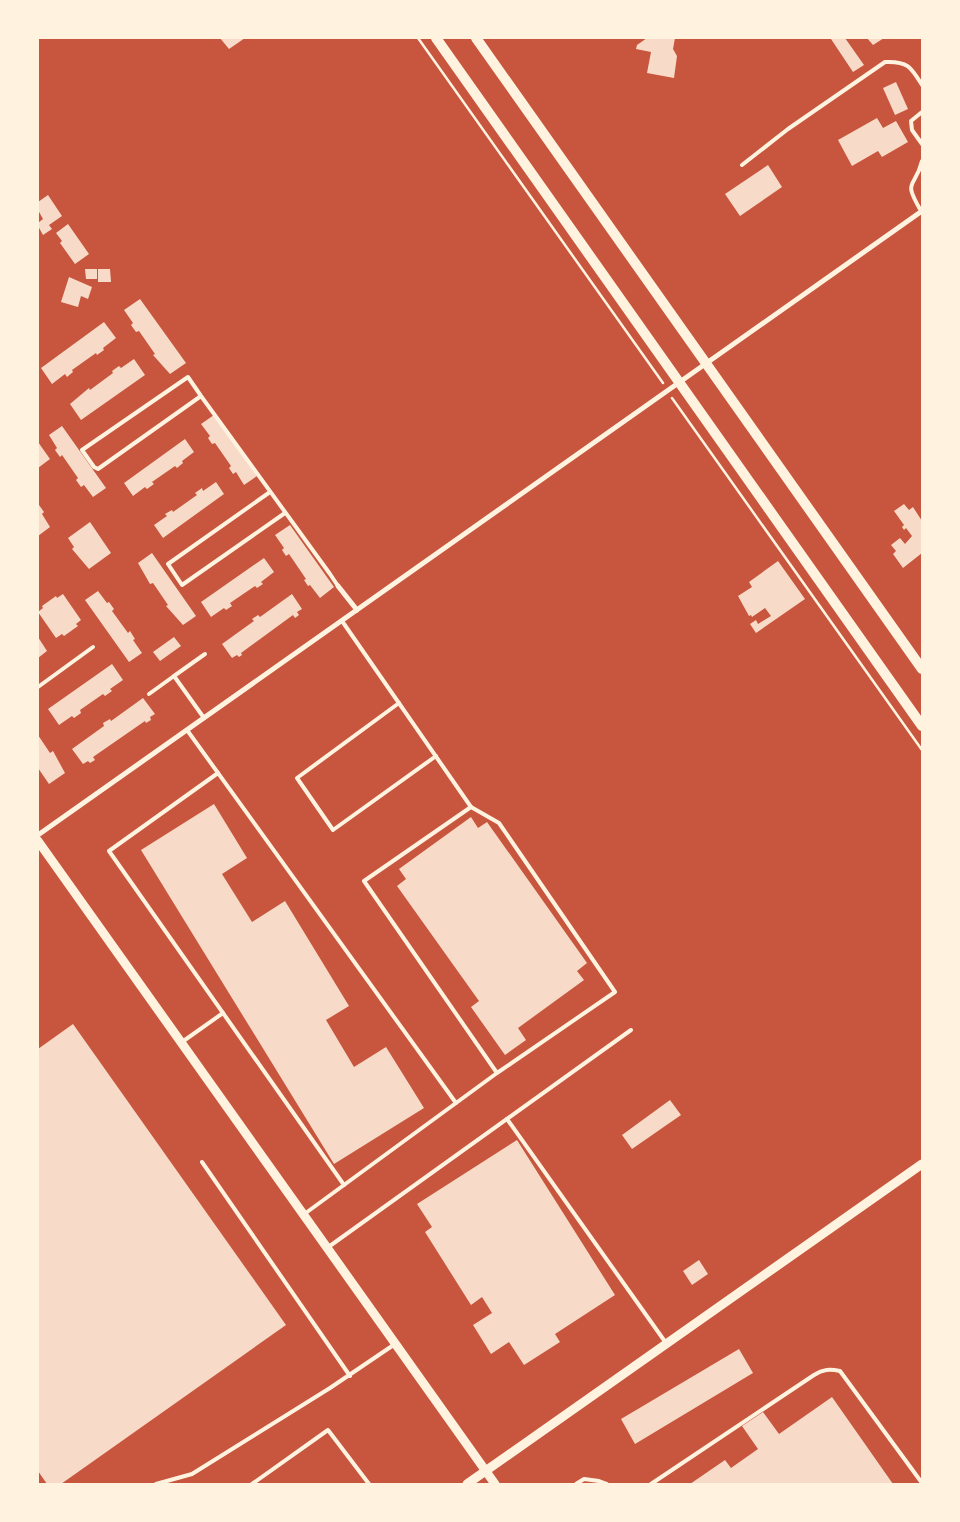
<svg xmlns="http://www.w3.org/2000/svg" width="960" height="1522" viewBox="0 0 960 1522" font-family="'IBM Plex Sans',sans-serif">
	<rect width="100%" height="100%" fill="#c8553d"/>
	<g fill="#f7dbc8">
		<polygon points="220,38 245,38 229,49"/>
		<polygon points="647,38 675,38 673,49 677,56 674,78 647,73 651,52 636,49 637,45"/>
		<polygon points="833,38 845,38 864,65 853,72 831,39"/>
		<polygon points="867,38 884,38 873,45"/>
		<polygon points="896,82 908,109 895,115 883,88"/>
		<polygon points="877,118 883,128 896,121 908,142 882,157 878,151 852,166 838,140"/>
		<polygon points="768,165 782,187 740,216 725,194"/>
		<polygon points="48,195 62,216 49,225 52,229 43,235 38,226 38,223 43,219 38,210 38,202"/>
		<polygon points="68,224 89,254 75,264 60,243 62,241 56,233"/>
		<polygon points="85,269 97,269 97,279 86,279"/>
		<polygon points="98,269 110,269 111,282 98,282"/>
		<polygon points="69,277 92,287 88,299 81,296 78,307 61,302"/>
		<polygon points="140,299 186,363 170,374 153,355 155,354 139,331 136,332 131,325 133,323 124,310"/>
		<polygon points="104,322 116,338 103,348 104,350 97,355 96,353 72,370 73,372 67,377 65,374 52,384 41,368"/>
		<polygon points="134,359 145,375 81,420 70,404 89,388 90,390 113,373 112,371 119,366 121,368"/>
		<polygon points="214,415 257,476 244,485 236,472 233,474 229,468 231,466 215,443 212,444 208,438 210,436 201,424"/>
		<polygon points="62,426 106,488 93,497 84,485 81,487 76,480 78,478 62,455 60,457 55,450 57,448 49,435"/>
		<polygon points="185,439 194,452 182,461 183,463 177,468 175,466 152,482 154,484 147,489 145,487 133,496 124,483"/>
		<polygon points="38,442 50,459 38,468"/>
		<polygon points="216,482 224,494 163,538 154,525 167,516 165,514 172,510 173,512 197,495 195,493 202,488 203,491"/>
		<polygon points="904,504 909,510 913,507 922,521 922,553 903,568 893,554 896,551 891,545 900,538 905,544 912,536 906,528 904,530 902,527 904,525 894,511"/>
		<polygon points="39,505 44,512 42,514 50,527 38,536"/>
		<polygon points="90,522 111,553 89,569 72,549 74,547 68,538"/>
		<polygon points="290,525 334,587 320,598 310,585 308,586 304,580 306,579 289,554 286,556 282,550 284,548 275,535"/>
		<polygon points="152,553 196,616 183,625 166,606 168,605 153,583 150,584 138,563"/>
		<polygon points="264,558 274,572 261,582 263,584 257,588 255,586 230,603 232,606 226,610 224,608 211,617 201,602"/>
		<polygon points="778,561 805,599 756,633 750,624 756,620 758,624 771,616 765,608 752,617 751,615 749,616 738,596 752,587 749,582"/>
		<polygon points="98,591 107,603 109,602 114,609 112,611 128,633 130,631 135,639 133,640 142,653 129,662 85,600"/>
		<polygon points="63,594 81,620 76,624 78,626 64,636 62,634 56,638 38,612 43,608 42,606 56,596 57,598"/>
		<polygon points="292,594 302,609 297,612 299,615 295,618 293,615 241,653 242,655 239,657 237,655 232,658 222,644 254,621 252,619 258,615 260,617"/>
		<polygon points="38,637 47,651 38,658"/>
		<polygon points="174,637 181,646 160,661 153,652"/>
		<polygon points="112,664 123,680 110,689 112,691 105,696 103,694 80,710 81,713 74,718 72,716 59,725 48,709"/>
		<polygon points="143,698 155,714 150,717 151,720 146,723 145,721 93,757 95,760 90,763 88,761 83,764 72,749 104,726 103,723 110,719 111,721"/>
		<polygon points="38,735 50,753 53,751 65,773 49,784 38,768"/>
		<polygon points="214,804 247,858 222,874 252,922 285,901 349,1006 326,1020 354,1067 386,1047 424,1108 334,1164 141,850"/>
		<polygon points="471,817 478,828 487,822 587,963 577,971 584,980 518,1028 526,1040 505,1055 471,1007 479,1001 397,886 406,879 399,869"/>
		<polygon points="73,1024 286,1325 61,1484 47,1484 38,1471 38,1049"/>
		<polygon points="670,1100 681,1115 632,1149 622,1135"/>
		<polygon points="517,1140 615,1295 555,1334 560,1342 524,1365 509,1342 491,1354 473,1325 492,1313 482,1297 471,1305 425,1232 432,1227 417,1204"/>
		<polygon points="699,1260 708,1274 692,1285 683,1271"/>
		<polygon points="739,1349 753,1373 635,1444 621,1419"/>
		<polygon points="832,1397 893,1484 690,1484 725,1460 731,1468 758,1449 742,1426 763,1412 779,1434"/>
	</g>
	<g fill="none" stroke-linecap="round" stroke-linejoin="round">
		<g stroke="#fff3e0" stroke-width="2.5">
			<polyline points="418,38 663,383"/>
			<polyline points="672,398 922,750"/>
		</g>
		<g stroke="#fff3e0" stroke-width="4">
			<polyline points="922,112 911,121 912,130 922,144"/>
			<path d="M742,165L788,129L885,62C908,61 911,67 922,85"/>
			<path d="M921,211C902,178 915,190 922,161"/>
			<polyline points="201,396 98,469 94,467 82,450 188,377 201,396 330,574 338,586"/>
			<polyline points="270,492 168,564 182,585 285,513"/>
			<polyline points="342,621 471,807"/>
			<polyline points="38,687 93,647"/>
			<polyline points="149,694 174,676"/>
			<polyline points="399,703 297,778 333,830 436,756"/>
			<polyline points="204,718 174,676 205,654"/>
			<polyline points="187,730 456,1103"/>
			<polyline points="218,773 109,851 344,1185"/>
			<polyline points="182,1042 223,1013"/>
			<polyline points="507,1119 666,1343"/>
			<polyline points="202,1162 350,1376"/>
			<polyline points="303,1215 497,1073 615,992 499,823 471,807 364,881 497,1073"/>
			<polyline points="327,1248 631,1030"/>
			<polyline points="156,1484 192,1474 330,1388 395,1344"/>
			<polyline points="252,1484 328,1430 369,1484"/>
			<polyline points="576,1484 584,1479 599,1481 607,1484"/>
			<path d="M651,1484L814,1375C823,1369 830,1369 840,1371L922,1483"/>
		</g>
		<g stroke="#fff3e0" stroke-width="5">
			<polyline points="338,586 357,610"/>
			<polyline points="38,835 922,211"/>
		</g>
		<g stroke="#fff3e0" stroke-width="9">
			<polyline points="38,841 495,1484"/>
			<polyline points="467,1484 922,1164"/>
		</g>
		<g stroke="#fff3e0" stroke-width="10">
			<polyline points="436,38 922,726"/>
			<polyline points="476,38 922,669"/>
		</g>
	</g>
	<rect width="960" height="1522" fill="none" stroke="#fff3e0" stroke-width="78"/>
</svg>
